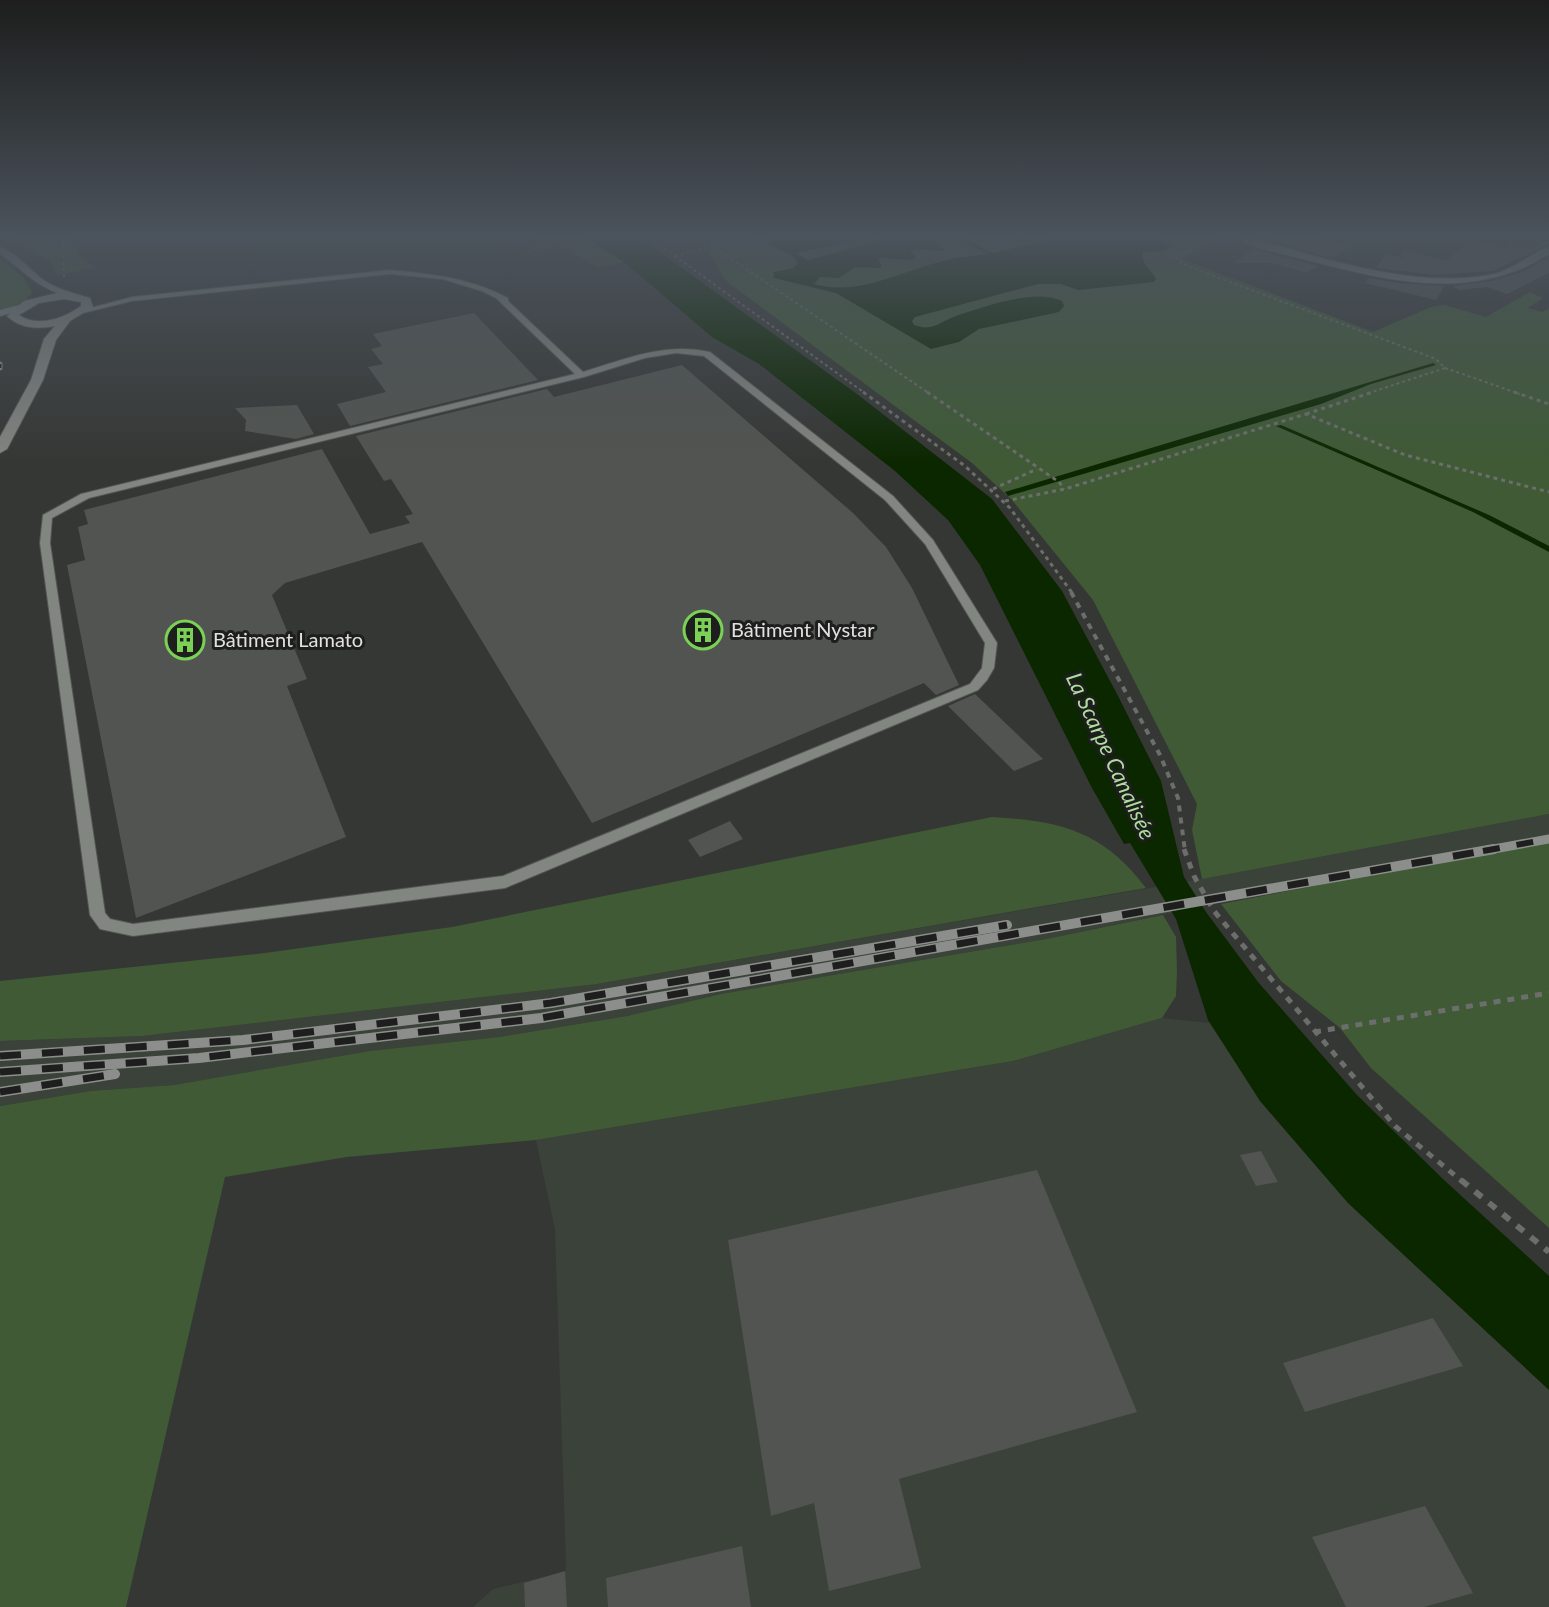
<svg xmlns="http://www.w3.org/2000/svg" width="1549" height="1607" viewBox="0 0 1549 1607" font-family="Lato,sans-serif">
	<rect width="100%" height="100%" fill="#353734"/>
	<g fill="#3b4239">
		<polygon points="1549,814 1549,840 1261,894 1046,939 721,994 627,1016 499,1037 371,1051 174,1085 90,1091 0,1106 0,1041 142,1036 597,984 1202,879"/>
		<polygon points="1162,1018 1210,1023 1272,1115 1348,1203 1549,1390 1549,1607 473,1607 493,1589 565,1572 566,1564 555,1230 536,1140 1013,1061"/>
	</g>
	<g fill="#3f5a35">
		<polygon points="8,238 72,238 78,254 95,268 57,275 50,262"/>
		<polygon points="534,238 586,238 624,262 599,268 559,245 524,255 538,242"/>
		<polygon points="748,238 1221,238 1182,259 1373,332 1431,307 1444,305 1486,317 1530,292 1543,298 1528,308 1542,312 1549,308 1549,814 1202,879 1192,830 1197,804 1093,600 1012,500 972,463 726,281 706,249"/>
		<polygon points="0,258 24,278 32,292 25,301 0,311"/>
		<path d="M992,817C1061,821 1103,831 1146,888L597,984L142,1036L0,1041V981L265,953L452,927Z"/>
		<polygon points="1549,840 1549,1228 1371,1068 1340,1028 1281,981 1221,904"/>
		<polygon points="1163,915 1176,937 1177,971 1176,996 1162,1018 1013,1061 536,1140 347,1157 225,1177 126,1607 0,1607 0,1106 90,1091 174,1085 370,1051 499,1037 627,1016 721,994 1046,939"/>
	</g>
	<g fill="#0b2700">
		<polygon points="586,238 640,238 857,394 992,499 1062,591 1117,694 1161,781 1184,877 1206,912 1258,982 1357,1095 1444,1180 1549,1276 1549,1390 1348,1203 1260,1101 1208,1020 1176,919 1130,843 1124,844 1092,788 980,565 948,520 895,471 759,364 712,337 624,262"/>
		<path d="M780,238H870L796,253L807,260L891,238H950L934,241L946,251L913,249L910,251L916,257L912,260L881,258L878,260L882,267L879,268L855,267L839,278L820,277L814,284C858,297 901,271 943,261C957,257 972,256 987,254L958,238H964L993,253L1059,238H1157L1171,246L1165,251L1142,252L1144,263L1156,278L1154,282L1078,290L1061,284H1038L915,317L912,321L914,325C933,332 939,322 956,316C984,307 1035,288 1062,301L1064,306L1059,312L979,329L959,342L931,349L836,293L774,278L773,272L793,268L798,263L794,257L766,242Z"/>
		<polygon points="1433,363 1436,365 1371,384 1321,404 1008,496 1005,492"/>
		<polygon points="1281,425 1489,515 1549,546 1549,552 1473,512 1276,426"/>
	</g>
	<g fill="#515450">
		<polygon points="1271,238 1319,238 1352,246 1332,258 1268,240"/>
		<polygon points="1549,239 1549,244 1493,271 1435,275 1376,268 1387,254 1406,259 1401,255 1403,250 1445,261 1473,240 1506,248 1510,244 1529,249"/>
		<polygon points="1254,249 1270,254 1318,266 1307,273 1272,263 1233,263"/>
		<polygon points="1549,257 1549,273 1507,294 1487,287 1459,290 1452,286 1491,281 1522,272"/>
		<polygon points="1369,278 1399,283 1444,286 1436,300 1365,283"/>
		<polygon points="474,313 538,380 350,426 337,404 386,392 368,367 383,364 371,349 382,346 373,334"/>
		<polygon points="682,365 853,513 886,547 912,588 959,685 936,695 924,683 592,823 422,542 285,583 272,595 307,679 287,686 346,837 136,918 67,565 85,560 78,527 88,524 84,510 322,449 370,534 410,523 405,516 413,514 391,479 384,481 356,436 547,389 554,397"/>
		<polygon points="297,405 314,434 296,439 245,431 246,420 235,408"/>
		<polygon points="975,694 1043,759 1014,771 948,706"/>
		<polygon points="730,821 743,839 700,857 688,840"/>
		<polygon points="1261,1151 1278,1182 1256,1186 1240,1155"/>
		<polygon points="1037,1170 1137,1412 899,1479 921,1568 829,1591 814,1503 771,1516 728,1240"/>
		<polygon points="1433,1318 1463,1366 1305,1412 1283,1363"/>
		<polygon points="1425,1506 1473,1593 1424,1607 1346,1607 1312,1537"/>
		<polygon points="742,1546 751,1607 608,1607 606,1578"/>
		<polygon points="565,1571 567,1607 525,1607 524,1583"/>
	</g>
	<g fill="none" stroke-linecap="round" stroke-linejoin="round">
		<g stroke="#535652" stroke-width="2">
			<path id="service" d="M390,270C432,274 470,278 508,298V301L583,372C625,359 665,342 710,352L893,496L933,540L997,643L994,668L987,680L978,690L505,888L133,936L100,929L90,915L40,543L43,515L81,494L575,374L496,298L482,291L442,279L390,274L132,301L83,313L79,311L132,297ZM676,353L704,356L885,500L925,544L985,643L982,668L970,684L503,876L133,924L110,919L105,913L50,543L52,518L89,498L584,377L645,358Z"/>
		</g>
		<g stroke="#535652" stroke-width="2">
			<g id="minor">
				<path d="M1237,238H1252C1324,259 1419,290 1494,274C1514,269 1530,254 1549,247V254C1473,303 1388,281 1307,260C1285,254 1256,250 1237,238Z"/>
				<polygon points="19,305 23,306 23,310 0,316 0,310"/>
			</g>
		</g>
		<g stroke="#535652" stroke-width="2">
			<path id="tertiary" d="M0,247C18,254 27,267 42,279C54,288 75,294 90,298L93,307L70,321L56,340L43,380L7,449L0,453V437L31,380L44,339L55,326C37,329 21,329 7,316L24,301L57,293C34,284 20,268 0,254ZM64,299L81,302V306C65,318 38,328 19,315L39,303Z"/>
		</g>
		<g stroke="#6c6e6b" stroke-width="2" stroke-dasharray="3 3" stroke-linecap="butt">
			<polyline points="63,238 64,279"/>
			<polyline points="650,238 866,394"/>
			<polyline points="1208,238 1176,258 1187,266 1436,359 1445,368 1366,394"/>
			<polyline points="711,245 930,394"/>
			<polyline points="675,256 740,238"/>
			<polyline points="1445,368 1520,394"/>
		</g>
		<g stroke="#6c6e6b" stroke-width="3" stroke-dasharray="4 4" stroke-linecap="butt">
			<polyline points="863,392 965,466 1010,508 1073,594"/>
			<polyline points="927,392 1059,482 1064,489"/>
			<polyline points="1514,392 1549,404"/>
			<polyline points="1306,414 1373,392"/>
			<polyline points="993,489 1037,469"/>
			<polyline points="1005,501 1065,489 1306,414 1405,455 1549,492"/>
		</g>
		<polyline stroke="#6c6e6b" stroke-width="4" stroke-dasharray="6 6" stroke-linecap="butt" points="1071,592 1160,755 1178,798 1185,851"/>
		<g stroke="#6c6e6b" stroke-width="5" stroke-dasharray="7 7" stroke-linecap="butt">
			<polyline points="1184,849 1194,876 1214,911 1395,1126 1463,1182"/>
			<polyline points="1314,1032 1549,993"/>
		</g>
		<polyline stroke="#6c6e6b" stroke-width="6" stroke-dasharray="9 9" stroke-linecap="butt" points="1461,1180 1549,1252"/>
		<use href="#service" fill="#828681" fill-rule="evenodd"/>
		<use href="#minor" fill="#828681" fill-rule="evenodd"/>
		<use href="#tertiary" fill="#828681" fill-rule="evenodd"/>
		<g stroke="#8c8e8b" stroke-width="5">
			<polyline id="rail-far2" points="0,364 0,368"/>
		</g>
		<g stroke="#8c8e8b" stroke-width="9">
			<polyline id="rail-far1" points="1483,851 1549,839"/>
		</g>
		<g stroke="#8c8e8b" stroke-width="10">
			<g id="rail">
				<polyline points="0,1056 243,1040 551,1003 1007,925"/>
				<polyline points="0,1072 199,1058 541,1018 1494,849"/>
				<polyline points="0,1092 115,1074"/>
			</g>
		</g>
		<use href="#rail-far2" stroke="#1d1e1d" stroke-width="3" stroke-dasharray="10" stroke-linecap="butt"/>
		<use href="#rail-far1" stroke="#1d1e1d" stroke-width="6" stroke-dasharray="17" stroke-linecap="butt"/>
		<use href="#rail" stroke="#1d1e1d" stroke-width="7" stroke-dasharray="21" stroke-linecap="butt"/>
	</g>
	<linearGradient id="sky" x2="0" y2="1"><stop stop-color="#1d1e1d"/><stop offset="0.51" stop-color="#4b535c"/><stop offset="1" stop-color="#4b535c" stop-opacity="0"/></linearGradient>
	<rect width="1549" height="463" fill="url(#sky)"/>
	<defs>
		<g id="building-ring" transform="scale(2)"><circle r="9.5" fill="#1d1e1d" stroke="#7ad156" stroke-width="1.5"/><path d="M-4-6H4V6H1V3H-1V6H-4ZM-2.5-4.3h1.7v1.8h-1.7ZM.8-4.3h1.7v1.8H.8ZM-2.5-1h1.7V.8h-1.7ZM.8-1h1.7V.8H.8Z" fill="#7ad156"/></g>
	</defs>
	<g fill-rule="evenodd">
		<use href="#building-ring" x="703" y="630"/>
		<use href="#building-ring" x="185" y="640"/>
	</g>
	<g text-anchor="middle" stroke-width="6" stroke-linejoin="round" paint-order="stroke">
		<g font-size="20" fill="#e1e2e0" stroke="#1d1e1d" text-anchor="start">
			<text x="731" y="637">Bâtiment Nystar</text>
			<text x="213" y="647">Bâtiment Lamato</text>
		</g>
		<g font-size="22" font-style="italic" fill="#adde9c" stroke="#1d1e1d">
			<text transform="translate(1111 756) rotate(65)" y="8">La Scarpe Canalisée</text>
		</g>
	</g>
</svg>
